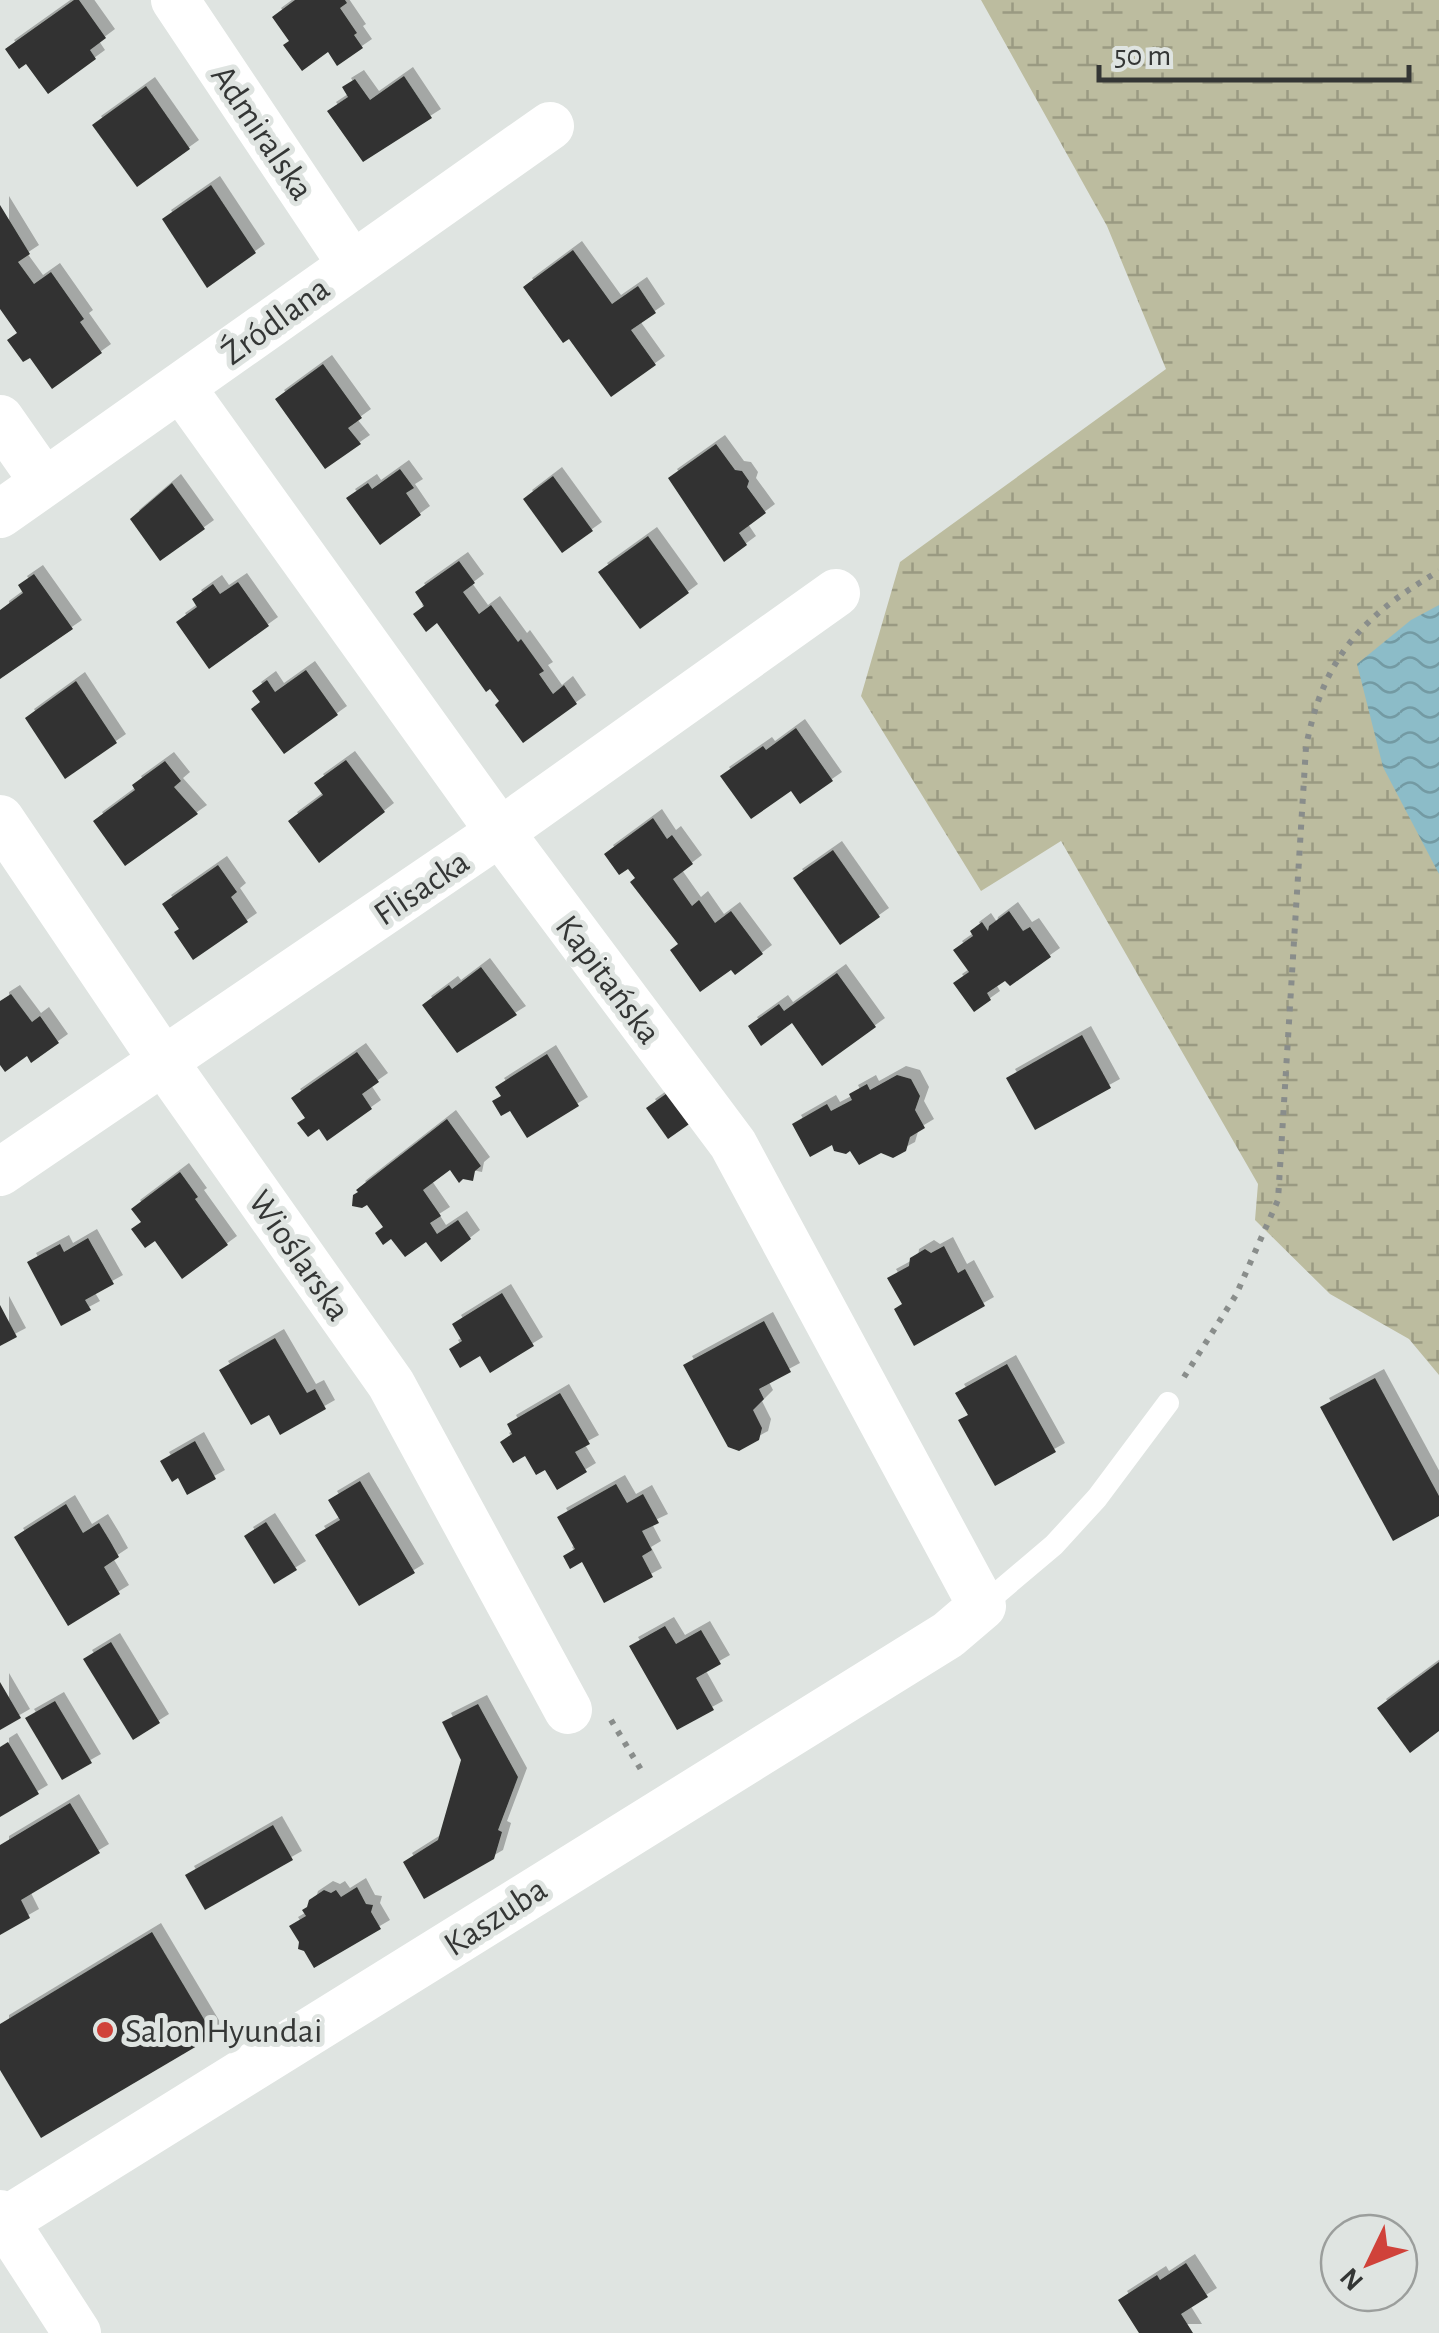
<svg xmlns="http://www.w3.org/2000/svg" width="1439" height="2333" viewBox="0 0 1439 2333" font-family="'Alegreya Sans',sans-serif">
	<defs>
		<pattern id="wetland-marsh" width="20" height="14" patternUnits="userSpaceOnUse" patternTransform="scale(2.5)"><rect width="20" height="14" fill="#bcbc9f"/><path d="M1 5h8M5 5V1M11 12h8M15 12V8" fill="none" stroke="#9a9a82"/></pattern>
		<pattern id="water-waves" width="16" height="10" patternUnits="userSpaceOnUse" patternTransform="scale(2.5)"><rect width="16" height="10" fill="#8cbcc8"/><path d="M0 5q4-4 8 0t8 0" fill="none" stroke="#739aa3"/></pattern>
		<filter id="shadow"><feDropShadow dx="9" dy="-9" stdDeviation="0" flood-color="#0004"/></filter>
	</defs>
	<rect width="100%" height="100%" fill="#dfe4e1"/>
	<polygon fill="url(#wetland-marsh)" points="981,0 1439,0 1439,1375 1409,1339 1330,1294 1255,1220 1258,1184 1061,841 981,891 861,696 900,562 1166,369 1107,226"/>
	<polygon fill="url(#water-waves)" points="1439,605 1439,874 1383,767 1357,664 1411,620"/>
	<g fill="#313330" filter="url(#shadow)">
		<polygon points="74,0 79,0 106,38 90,50 96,59 48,94 26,64 19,69 5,49"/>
		<polygon points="295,0 345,0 347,3 340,8 357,33 354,35 363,48 337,66 328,52 302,71 283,45 289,41 272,17"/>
		<polygon points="404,76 432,118 363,162 327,111 348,97 342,87 355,79 370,100"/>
		<polygon points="146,86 190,149 137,187 92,125"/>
		<polygon points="211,185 256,253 207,288 162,219"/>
		<polygon points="0,205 30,254 18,262 34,284 51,272 84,319 80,322 102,353 52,389 30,358 23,362 7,340 17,333 0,309"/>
		<polygon points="573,250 612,304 638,286 656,313 631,330 656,365 611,397 569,339 563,343 523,287"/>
		<polygon points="323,364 362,418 348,428 361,444 325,469 275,399"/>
		<polygon points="716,444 735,470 742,471 749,481 747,487 766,513 739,533 747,545 724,562 668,478"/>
		<polygon points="400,469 414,488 406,493 421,515 380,545 346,498 368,483 372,489"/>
		<polygon points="553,476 593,531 562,553 523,499"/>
		<polygon points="172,483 205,529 160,561 130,519"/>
		<polygon points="648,536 689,593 640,629 598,572"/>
		<polygon points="459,561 475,583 463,592 479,614 491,605 518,642 521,639 544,671 539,674 553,694 564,685 577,704 523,743 495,705 499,701 490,689 486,692 437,623 426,632 413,614 424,606 415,592"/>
		<polygon points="34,574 73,629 0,679 0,610 23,593 18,585"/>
		<polygon points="238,582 269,626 209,669 176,622 197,607 192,599 213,584 220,594"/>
		<polygon points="306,670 338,715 284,754 251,709 260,702 252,691 267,680 275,692"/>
		<polygon points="76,681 117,743 65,779 25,718"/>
		<polygon points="796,728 833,781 800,804 791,791 751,819 720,776 763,746 766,750"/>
		<polygon points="346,760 385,812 319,863 288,821 323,795 314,783"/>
		<polygon points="165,761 181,781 174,787 198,814 125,866 93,821 135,790 132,785"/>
		<polygon points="653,818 667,839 672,835 693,864 673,879 692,906 699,900 715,923 731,911 763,954 735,975 731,970 700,992 670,950 678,944 630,882 635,878 628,869 619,875 604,854"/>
		<polygon points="833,850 880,917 840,945 793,878"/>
		<polygon points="218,865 237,892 231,897 248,922 193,960 174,932 179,929 162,904"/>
		<polygon points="1009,911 1023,931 1030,927 1051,957 1010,986 1005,981 987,993 991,1000 974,1012 953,983 969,972 953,950 973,936 970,931 982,922 988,931 989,926"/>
		<polygon points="481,967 517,1015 457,1053 422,1005 449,985 452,989"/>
		<polygon points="837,973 876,1027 822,1066 792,1023 761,1046 748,1026 779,1004 784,1011"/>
		<polygon points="11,994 32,1022 40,1016 59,1043 31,1063 27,1056 5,1072 0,1065 0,1001"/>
		<polygon points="1082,1035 1111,1088 1035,1130 1006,1078"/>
		<polygon points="357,1052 379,1082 362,1094 372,1109 327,1141 319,1129 308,1137 297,1123 305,1118 291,1098"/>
		<polygon points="547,1054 579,1106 527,1138 510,1111 501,1116 492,1101 501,1096 495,1087"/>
		<polygon points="897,1075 911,1079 920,1096 915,1110 925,1128 910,1137 906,1151 893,1158 881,1153 859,1165 850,1151 846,1154 834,1151 832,1145 810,1157 792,1124 827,1104 831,1111 852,1100 849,1094 867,1084 870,1090"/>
		<polygon points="673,1089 695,1120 668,1139 646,1108"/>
		<polygon points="447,1119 481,1166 475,1171 473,1181 463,1179 459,1183 450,1170 423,1190 441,1216 430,1223 437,1234 458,1220 471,1239 441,1262 426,1242 405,1257 391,1239 383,1245 375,1233 383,1227 367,1205 362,1208 352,1206 353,1195 358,1192 356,1190"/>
		<polygon points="180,1172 198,1197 195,1199 228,1245 182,1279 155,1241 145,1248 131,1229 141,1222 131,1209"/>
		<polygon points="88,1238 114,1284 85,1300 91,1310 61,1326 27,1262 60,1244 64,1252"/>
		<polygon points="944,1246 958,1273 965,1269 985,1306 914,1346 894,1309 902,1304 887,1278 909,1266 910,1258 925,1249 931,1253"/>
		<polygon points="502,1293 534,1346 490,1373 480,1356 460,1368 449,1349 462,1341 452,1324"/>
		<polygon points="0,1305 17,1337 0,1346"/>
		<polygon points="764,1321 791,1372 759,1389 764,1399 753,1410 762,1428 759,1440 739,1451 728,1447 683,1365"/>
		<polygon points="275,1338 307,1393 315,1389 326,1409 280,1435 269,1415 251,1425 219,1370"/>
		<polygon points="1007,1364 1056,1452 995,1486 958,1420 968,1415 955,1393"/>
		<polygon points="1375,1378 1439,1496 1439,1516 1393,1541 1320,1407"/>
		<polygon points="560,1393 590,1444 575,1452 587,1472 557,1490 545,1470 536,1475 525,1456 513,1463 500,1442 512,1434 507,1424"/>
		<polygon points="195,1441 216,1479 187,1495 178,1478 172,1482 160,1461"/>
		<polygon points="360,1481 415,1573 359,1606 315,1535 340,1520 328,1500"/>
		<polygon points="616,1484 627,1503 643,1494 659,1523 642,1531 652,1550 642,1556 653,1577 604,1603 582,1562 570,1569 563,1556 575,1549 557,1517"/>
		<polygon points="66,1504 83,1533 99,1523 110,1541 119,1557 104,1567 120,1594 68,1626 14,1537"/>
		<polygon points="266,1522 297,1570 274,1584 244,1536"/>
		<polygon points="665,1626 676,1644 701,1630 721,1664 696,1678 714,1710 677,1730 629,1646"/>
		<polygon points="111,1642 160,1723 133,1740 83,1659"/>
		<polygon points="1439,1662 1439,1731 1410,1753 1377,1708"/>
		<polygon points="0,1682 21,1718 0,1730"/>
		<polygon points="55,1701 92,1763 62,1780 25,1718"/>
		<polygon points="478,1704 518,1777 498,1830 502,1832 494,1859 424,1899 403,1862 438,1840 461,1760 442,1722"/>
		<polygon points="8,1742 39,1794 0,1817 0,1747"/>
		<polygon points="70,1803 100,1853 21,1900 30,1918 0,1935 0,1845"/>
		<polygon points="273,1825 293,1860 205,1910 185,1875"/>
		<polygon points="357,1887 366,1904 373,1905 371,1912 381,1929 314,1968 304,1951 298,1949 299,1942 289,1926 306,1916 302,1910 307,1907 309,1900 324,1890 331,1893 336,1890 341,1897"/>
		<polygon points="152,1932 214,2036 41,2138 0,2070 0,2024"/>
		<polygon points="1186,2263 1208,2297 1181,2314 1193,2333 1139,2333 1118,2300 1157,2275 1160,2280"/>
	</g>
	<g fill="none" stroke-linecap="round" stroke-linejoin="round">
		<g stroke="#898d8b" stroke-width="6" stroke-dasharray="5 8" stroke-linecap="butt">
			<path d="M1184,1377L1236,1295L1278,1200L1306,747C1323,658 1362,616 1439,571"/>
			<polyline points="611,1720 643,1773"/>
		</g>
		<polyline stroke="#fff" stroke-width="22" points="982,1606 1054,1545 1097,1498 1168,1403"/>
		<g stroke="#fff" stroke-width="48">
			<polyline points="175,0 352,265"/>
			<polyline points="0,419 44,482"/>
			<polyline points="0,514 550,126"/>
			<polyline points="0,819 164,1062 391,1384 568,1710"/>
			<polyline points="0,1172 500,832 836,593"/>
			<polyline points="0,2214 77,2333"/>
			<polyline points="5,2221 948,1635 982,1606 733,1144 500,832 181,387"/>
		</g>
	</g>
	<circle fill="#d0423a" stroke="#dfe4e1" stroke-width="4" cx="105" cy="2030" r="10"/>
	<g text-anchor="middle" stroke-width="10" stroke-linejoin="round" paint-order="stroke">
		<g font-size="35" fill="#343635" stroke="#dfe4e1">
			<text transform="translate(263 132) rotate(56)" y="12">Admiralska</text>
			<text transform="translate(275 320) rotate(-36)" y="12">Źródlana</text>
			<text transform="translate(421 887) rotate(-34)" y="12">Flisacka</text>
			<text transform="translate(609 979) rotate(53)" y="12">Kapitańska</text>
			<text transform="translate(300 1255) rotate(55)" y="12">Wioślarska</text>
			<text transform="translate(495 1916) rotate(-33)" y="12">Kaszuba</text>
		</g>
		<g font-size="35" fill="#343635" stroke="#dfe4e1" text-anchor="start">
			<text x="125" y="2042">Salon Hyundai</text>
		</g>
	</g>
	<g transform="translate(1369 2263) rotate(227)"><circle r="48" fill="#dfe4e1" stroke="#9b9e9c" stroke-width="2.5"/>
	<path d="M0-8L18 38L0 25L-18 38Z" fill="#d0423a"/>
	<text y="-15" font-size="28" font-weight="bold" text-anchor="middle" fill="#343635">N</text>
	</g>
	<path d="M1099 65v15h310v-15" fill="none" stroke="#343635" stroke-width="5"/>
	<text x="1114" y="65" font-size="30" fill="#343635" stroke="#dfe4e1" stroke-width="8" paint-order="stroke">50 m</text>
</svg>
